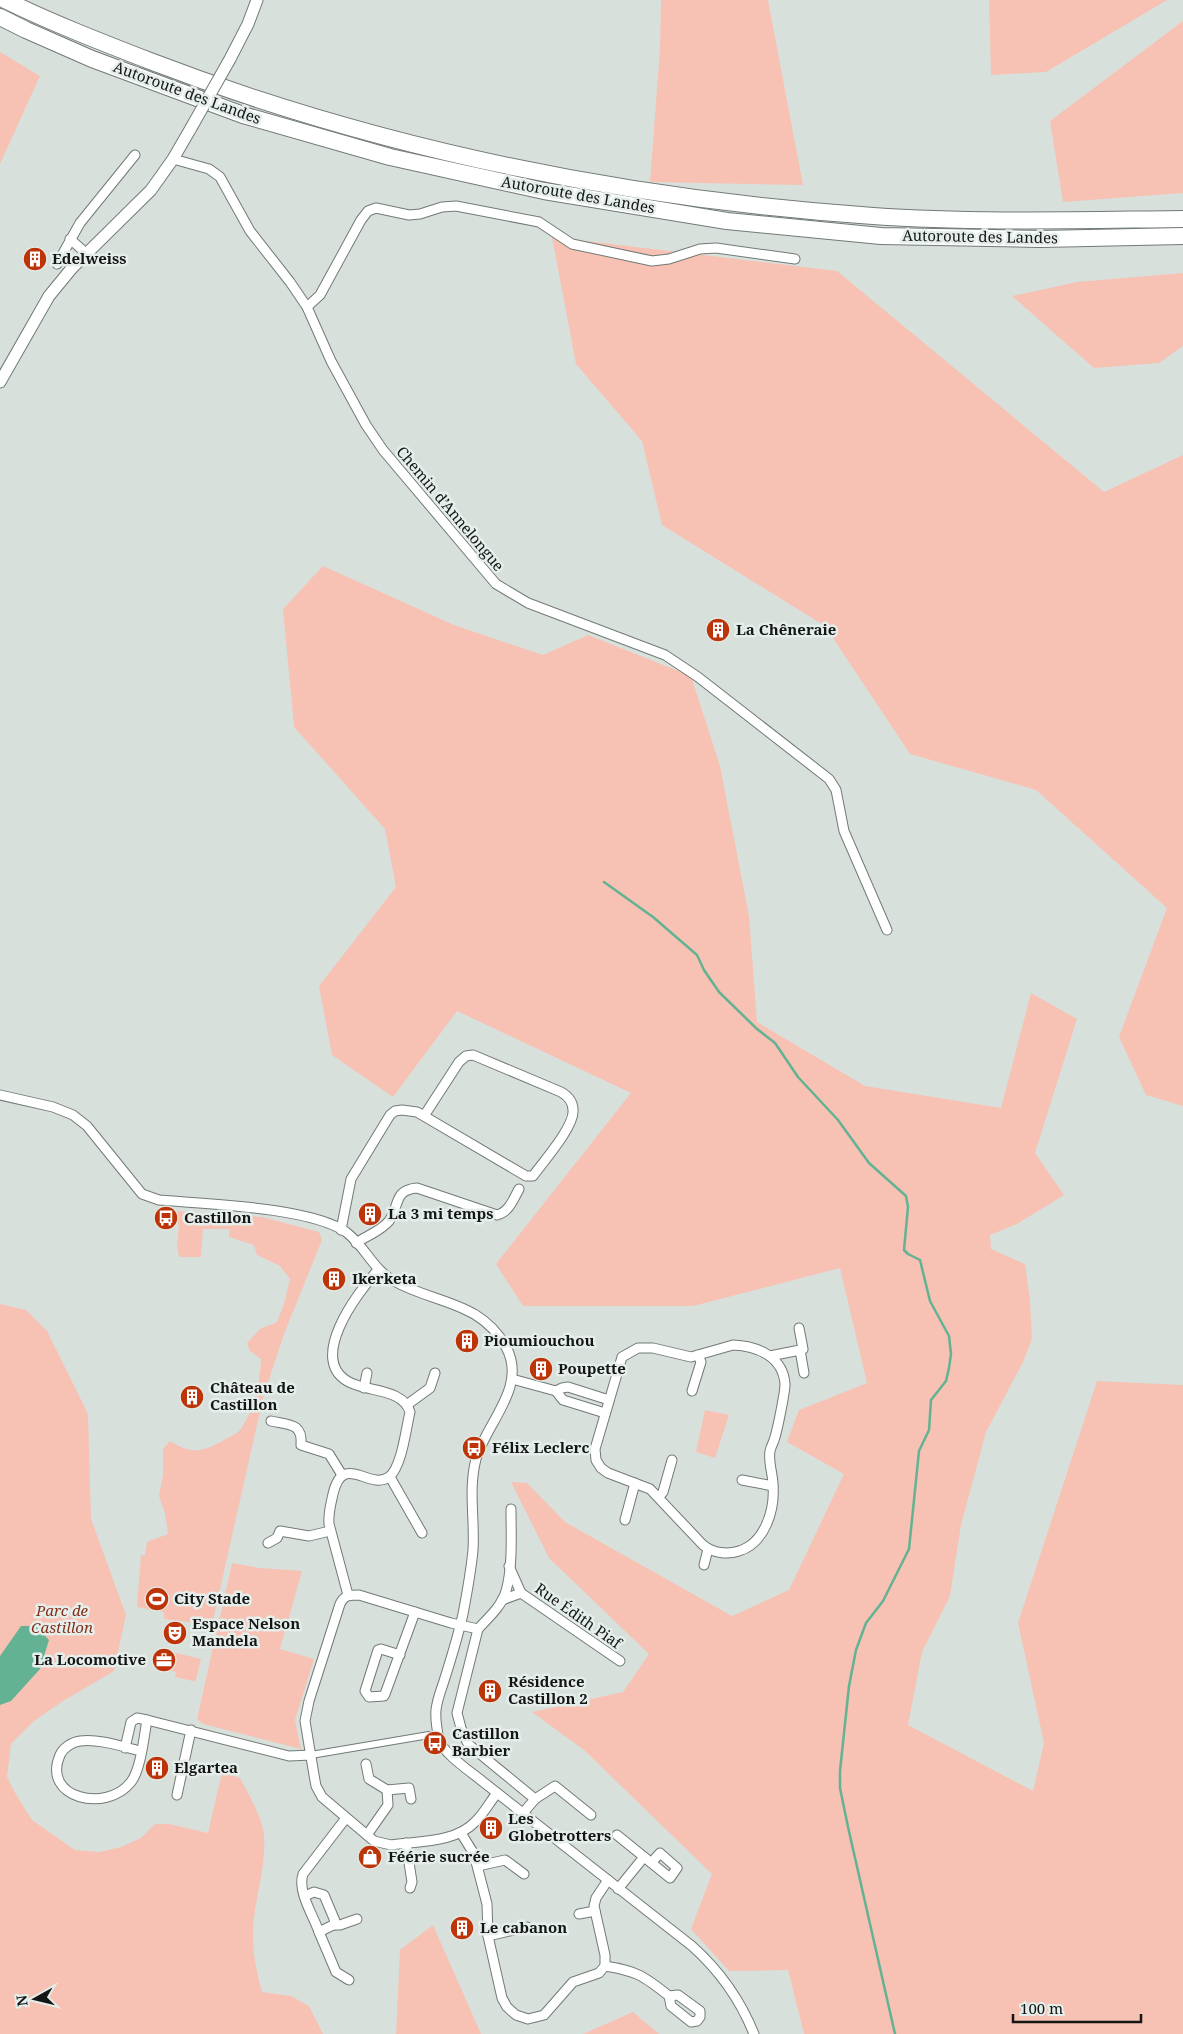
<svg xmlns="http://www.w3.org/2000/svg" width="1183" height="2034" viewBox="0 0 1183 2034" font-family="'Noto Serif',serif">
	<rect width="100%" height="100%" fill="#d8e0dc"/>
	<g fill="#f7c2b4">
		<polygon points="661,0 768,0 803,185 650,182 660,49"/>
		<polygon points="989,0 1167,0 1046,72 991,75"/>
		<polygon points="1183,21 1183,193 1063,202 1050,121"/>
		<polygon points="0,52 40,76 0,164"/>
		<polygon points="552,237 837,271 1104,492 1183,455 1183,1106 1146,1095 1119,1037 1167,908 1036,790 910,754 825,626 662,525 642,441 576,364"/>
		<polygon points="1183,273 1183,346 1159,363 1094,368 1012,296 1077,282"/>
		<polygon points="323,566 454,625 543,655 588,635 691,676 720,766 749,916 757,1022 865,1086 1001,1108 1031,993 1077,1019 1035,1153 1064,1195 1017,1224 990,1235 991,1249 1025,1264 1030,1300 1032,1339 1023,1362 986,1432 961,1525 950,1596 922,1652 908,1725 1033,1791 1044,1743 1018,1623 1097,1381 1183,1385 1183,2034 804,2034 788,1970 729,1971 691,1929 712,1874 584,1750 532,1712 623,1692 649,1654 549,1558 511,1482 527,1483 565,1522 732,1616 789,1590 844,1474 787,1442 799,1410 867,1383 840,1268 693,1306 523,1306 496,1264 631,1093 457,1011 393,1097 332,1055 319,986 396,887 385,829 294,727 283,609"/>
		<path d="M174,1211L262,1217L319,1232L322,1240L284,1334L263,1398L212,1625L164,1619V1612L137,1607L141,1555H145L147,1542L168,1534L165,1513L159,1496L163,1475V1449L170,1441C191,1454 202,1453 224,1440C229,1437 237,1434 240,1430C254,1412 260,1381 261,1359L250,1351L247,1343L260,1329L277,1322L284,1304L290,1279L280,1266L257,1255L254,1245L229,1237V1229H203L201,1257H179L177,1246L179,1226L171,1215Z"/>
		<path d="M0,1304L26,1310L47,1331L88,1414L91,1519L126,1615L114,1671L63,1701L34,1721L11,1744L7,1777L14,1791L32,1820L75,1850L99,1852L121,1847L141,1838L155,1824H169L208,1833L222,1772L240,1778C248,1793 262,1817 264,1834C266,1862 258,1889 254,1917C251,1945 255,1966 262,1992L291,1996L309,2006L323,2034H0Z"/>
		<polygon points="705,1410 729,1415 715,1458 696,1452"/>
		<polygon points="232,1563 260,1568 302,1571 280,1649 314,1659 295,1720 301,1749 203,1724 197,1719"/>
		<polygon points="176,1653 201,1659 196,1680 193,1681 175,1677 176,1672 168,1670 171,1654 175,1655"/>
		<polygon points="433,1925 481,2034 396,2034 400,1950"/>
		<polygon points="633,2012 659,2034 583,2034"/>
	</g>
	<polygon fill="#63b294" points="21,1626 36,1626 49,1640 40,1669 11,1701 0,1705 0,1656"/>
	<g fill="none" stroke-linecap="round" stroke-linejoin="round">
		<polyline stroke="#63b294" stroke-width="2.5" points="604,882 653,917 697,955 704,970 719,992 757,1029 775,1043 798,1077 838,1120 869,1163 906,1196 908,1207 904,1250 908,1254 920,1260 930,1301 949,1336 951,1354 949,1368 946,1381 931,1400 929,1430 919,1451 909,1549 883,1601 866,1623 856,1650 849,1686 840,1771 840,1788 848,1827 895,2034"/>
		<g stroke="#727a76" stroke-width="8">
			<polyline id="pedestrian" points="311,1755 429,1735"/>
		</g>
		<g stroke="#727a76" stroke-width="11">
			<g id="minor">
				<polyline points="173,159 209,169 220,177 250,231 290,282 307,307 331,361 366,425 383,450 496,584 528,603 665,655 698,677 829,779 836,790 844,831 887,930"/>
				<polyline points="70,239 87,254"/>
				<polyline points="57,264 80,223 135,155"/>
				<polyline points="307,307 320,295 361,220 368,211 376,208 409,215 420,214 442,207 456,206 539,222 572,244 652,261 669,259 700,249 716,248 795,259"/>
				<path d="M0,1095L53,1107L73,1115L87,1126L142,1194L159,1200C205,1204 310,1207 346,1232C365,1246 373,1270 394,1281C435,1304 481,1301 506,1347C528,1387 486,1423 476,1459C468,1490 475,1519 473,1550C471,1571 467,1593 463,1614C458,1636 451,1659 444,1681C441,1690 437,1700 436,1710C435,1720 437,1730 439,1740C443,1753 471,1772 482,1781L692,1946C720,1971 740,1999 754,2034"/>
				<path d="M341,1230L351,1179L390,1115L395,1111L402,1110L417,1112L526,1176H533C543,1162 575,1126 573,1110C573,1102 568,1096 561,1092L473,1055L466,1056L459,1062L424,1116"/>
				<path d="M356,1243C366,1236 381,1231 389,1221C400,1206 393,1190 417,1188L497,1215C509,1212 513,1200 519,1189"/>
				<polyline points="799,1328 803,1349 800,1350"/>
				<path d="M733,1345C758,1346 783,1357 785,1384C785,1392 778,1427 775,1437C774,1442 771,1446 770,1451C768,1462 773,1474 773,1485C775,1510 765,1543 739,1551C727,1555 713,1553 703,1545L650,1489L608,1473L601,1468L596,1460L595,1449L622,1357L638,1348H653L691,1357Z"/>
				<polyline points="770,1356 800,1350 804,1373"/>
				<polyline points="512,1379 556,1391 563,1400 605,1413"/>
				<polyline points="364,1388 367,1373"/>
				<polyline points="556,1391 562,1388 568,1387 609,1400"/>
				<polyline points="692,1391 701,1362 698,1355"/>
				<polyline points="408,1404 430,1388 435,1373"/>
				<path d="M271,1421C289,1425 303,1423 301,1445L329,1454L342,1475"/>
				<polyline points="390,1477 422,1533"/>
				<polyline points="742,1480 773,1486"/>
				<polyline points="659,1497 663,1492 672,1460"/>
				<polyline points="625,1520 635,1483"/>
				<polyline points="268,1543 277,1538 280,1531 309,1536 330,1531"/>
				<polyline points="704,1565 708,1549"/>
				<polyline points="521,1593 620,1661"/>
				<path d="M348,1595L329,1524C328,1513 331,1504 333,1494C343,1451 369,1491 389,1477C402,1467 406,1428 410,1412C403,1389 370,1392 351,1383C305,1362 357,1293 378,1270"/>
				<polyline points="502,1600 521,1593 509,1566"/>
				<path d="M478,1629L451,1623L359,1595C350,1595 344,1595 340,1604L309,1701L305,1721L314,1775L316,1786L322,1797L374,1841L391,1845C418,1841 456,1843 476,1821C484,1813 490,1802 497,1793"/>
				<polyline points="478,1629 457,1713 461,1728 468,1744 535,1799"/>
				<path d="M478,1629C488,1618 502,1606 506,1591C513,1567 511,1533 511,1509"/>
				<polyline points="400,1655 381,1649 378,1650 365,1691 369,1697 384,1696 385,1694 415,1612"/>
				<polyline points="147,1720 289,1756 311,1755"/>
				<path d="M125,1748L131,1722L137,1718L147,1720C144,1736 141,1769 131,1782C107,1813 41,1799 60,1755C63,1748 72,1742 80,1741C97,1738 124,1747 140,1751"/>
				<polyline points="366,1764 369,1779 387,1790 409,1788 411,1799"/>
				<polyline points="177,1795 191,1730"/>
				<polyline points="523,1813 535,1799 555,1786 591,1815"/>
				<polyline points="461,1833 474,1854 487,1904 488,1936 502,1998 507,2007 516,2015 528,2019 544,2015 573,1982 599,1973 605,1966 605,1955 594,1906 596,1898 608,1880"/>
				<polyline points="367,1835 388,1805 387,1790"/>
				<polyline points="617,1835 670,1878 677,1868 660,1853 651,1863"/>
				<polyline points="406,1843 412,1882 410,1888"/>
				<polyline points="478,1866 505,1860 524,1874"/>
				<polyline points="618,1889 644,1857"/>
				<path d="M305,1896L314,1892L324,1895L335,1921L333,1925L319,1932C313,1915 297,1891 303,1874L346,1818"/>
				<polyline points="579,1914 595,1911"/>
				<polyline points="333,1925 340,1925 357,1919"/>
				<polyline points="319,1932 336,1972 349,1980"/>
				<polyline points="488,1936 527,1927"/>
				<path d="M605,1966C637,1971 644,1976 669,1996L671,2006L691,2022L697,2021L700,2017V2011L678,1995L669,1996"/>
			</g>
		</g>
		<g stroke="#727a76" stroke-width="13">
			<g id="tertiary">
				<polyline points="230,59 248,24 257,0"/>
				<polyline points="0,382 49,296 72,268 151,190 173,159 191,128"/>
			</g>
		</g>
		<g stroke="#727a76" stroke-width="18">
			<g id="motorway">
				<path d="M5,0C52,23 101,42 150,61C382,150 626,199 873,216C976,223 1080,220 1183,219"/>
				<polyline points="0,17 26,30 92,59 243,115 390,157 544,191 727,221 881,236 1041,239 1183,236"/>
			</g>
		</g>
		<use href="#pedestrian" stroke="#fff" stroke-width="6"/>
		<use href="#minor" stroke="#fff" stroke-width="9"/>
		<use href="#tertiary" stroke="#fff" stroke-width="11"/>
		<use href="#motorway" stroke="#fff" stroke-width="16"/>
		<g stroke="#727a76" stroke-width="13" stroke-linecap="butt">
			<polyline id="tertiary-bridge" points="191,128 230,59"/>
		</g>
		<use href="#tertiary-bridge" stroke="#fff" stroke-width="11"/>
	</g>
	<defs>
		<g id="building-disc" transform="scale(1.25)"><circle r="9.5" fill="#bd3408" stroke="#e5eeea"/><path d="M-4-6H4V6H1V3H-1V6H-4ZM-2.5-4.3h1.7v1.8h-1.7ZM.8-4.3h1.7v1.8H.8ZM-2.5-1h1.7V.8h-1.7ZM.8-1h1.7V.8H.8Z" fill="#fff"/></g>
		<g id="bus-disc" transform="scale(1.25)"><circle r="9.5" fill="#bd3408" stroke="#e5eeea"/><path d="M-5-6H5V4H4V6H2V4H-2V6H-4V4H-5ZM-3.5-4V0h7V-4ZM-3.5 1.2v1.5H-2V1.2ZM2 1.2v1.5H3.5V1.2Z" fill="#fff"/></g>
		<g id="stadium-disc" transform="scale(1.25)"><circle r="9.5" fill="#bd3408" stroke="#e5eeea"/><path d="M0-5a6.5 5 0 1 0 0 10a6.5 5 0 1 0 0-10ZM-3.5-1.8h7v3.6h-7Z" fill="#fff"/></g>
		<g id="theatre-disc" transform="scale(1.25)"><circle r="9.5" fill="#bd3408" stroke="#e5eeea"/><path d="M-5-5.5Q0-4 5-5.5V0Q5 5 0 6Q-5 5-5 0ZM-3.3-2.5H-1v1.5H-3.3ZM1-2.5H3.3v1.5H1ZM-2.8 1Q0 5.5 2.8 1Z" fill="#fff"/></g>
		<g id="office-disc" transform="scale(1.25)"><circle r="9.5" fill="#bd3408" stroke="#e5eeea"/><path d="M-6-3h4V-5.5h4V-3h4V5H-6ZM-1-4.5V-3h2v-1.5ZM-6 0V1H6V0Z" fill="#fff"/></g>
		<g id="shop-disc" transform="scale(1.25)"><circle r="9.5" fill="#bd3408" stroke="#e5eeea"/><path d="M-5-2.5h2.3a2.7 3.5 0 0 1 5.4 0H5L5.5 6h-11ZM-1.5-2.5h3a1.5 2.3 0 0 0-3 0Z" fill="#fff"/></g>
	</defs>
	<g fill-rule="evenodd">
		<use href="#building-disc" x="35" y="259"/>
		<use href="#building-disc" x="718" y="630"/>
		<use href="#building-disc" x="370" y="1214"/>
		<use href="#bus-disc" x="166" y="1218"/>
		<use href="#building-disc" x="334" y="1279"/>
		<use href="#building-disc" x="467" y="1341"/>
		<use href="#building-disc" x="541" y="1369"/>
		<use href="#building-disc" x="192" y="1397"/>
		<use href="#bus-disc" x="474" y="1448"/>
		<use href="#stadium-disc" x="157" y="1599"/>
		<use href="#theatre-disc" x="175" y="1633"/>
		<use href="#office-disc" x="164" y="1660"/>
		<use href="#building-disc" x="490" y="1691"/>
		<use href="#bus-disc" x="435" y="1743"/>
		<use href="#building-disc" x="157" y="1768"/>
		<use href="#building-disc" x="491" y="1828"/>
		<use href="#shop-disc" x="370" y="1857"/>
		<use href="#building-disc" x="462" y="1928"/>
	</g>
	<g text-anchor="middle" stroke-width="5" stroke-linejoin="round" paint-order="stroke">
		<g font-size="15" fill="#131614" stroke="#e5eeea">
			<text transform="translate(187 93) rotate(20)" y="5">Autoroute des Landes</text>
			<text transform="translate(578 195) rotate(10)" y="5">Autoroute des Landes</text>
			<text transform="translate(980 237) rotate(1)" y="5">Autoroute des Landes</text>
			<text transform="translate(450 509) rotate(50)" y="5">Chemin d’Annelongue</text>
			<text transform="translate(578 1616) rotate(35)" y="5">Rue Édith Piaf</text>
		</g>
		<g font-size="15" font-weight="bold" fill="#131614" stroke="#e5eeea" text-anchor="start">
			<text x="52" y="264">Edelweiss</text>
			<text x="736" y="635">La Chêneraie</text>
			<text x="388" y="1219">La 3 mi temps</text>
			<text x="184" y="1223">Castillon</text>
			<text x="352" y="1284">Ikerketa</text>
			<text x="484" y="1346">Pioumiouchou</text>
			<text x="558" y="1374">Poupette</text>
			<text x="210" y="1393">Château de<tspan x="210" dy="17">Castillon</tspan></text>
			<text x="492" y="1453">Félix Leclerc</text>
			<text x="174" y="1604">City Stade</text>
			<text x="192" y="1629">Espace Nelson<tspan x="192" dy="17">Mandela</tspan></text>
			<text x="146" y="1665" text-anchor="end">La Locomotive</text>
			<text x="508" y="1687">Résidence<tspan x="508" dy="17">Castillon 2</tspan></text>
			<text x="452" y="1739">Castillon<tspan x="452" dy="17">Barbier</tspan></text>
			<text x="174" y="1773">Elgartea</text>
			<text x="508" y="1824">Les<tspan x="508" dy="17">Globetrotters</tspan></text>
			<text x="388" y="1862">Féérie sucrée</text>
			<text x="480" y="1933">Le cabanon</text>
		</g>
		<g font-size="15" font-style="italic" fill="#842f1a" stroke="#e5eeea">
			<text x="62" y="1616">Parc de<tspan x="62" dy="17">Castillon</tspan></text>
		</g>
	</g>
	<g transform="translate(35 1999) rotate(262)" stroke="#e5eeea" stroke-width="4" paint-order="stroke">
	<path d="M0-4L9 19L0 12L-9 19Z" fill="#131614"/>
	<text y="-8" font-size="14" font-weight="bold" text-anchor="middle" fill="#131614">N</text>
	</g>
	<path d="M1013 2014v8h128v-8" fill="none" stroke="#131614" stroke-width="2.5"/>
	<text x="1020" y="2014" font-size="15" fill="#131614" stroke="#e5eeea" stroke-width="4" paint-order="stroke">100 m</text>
</svg>
